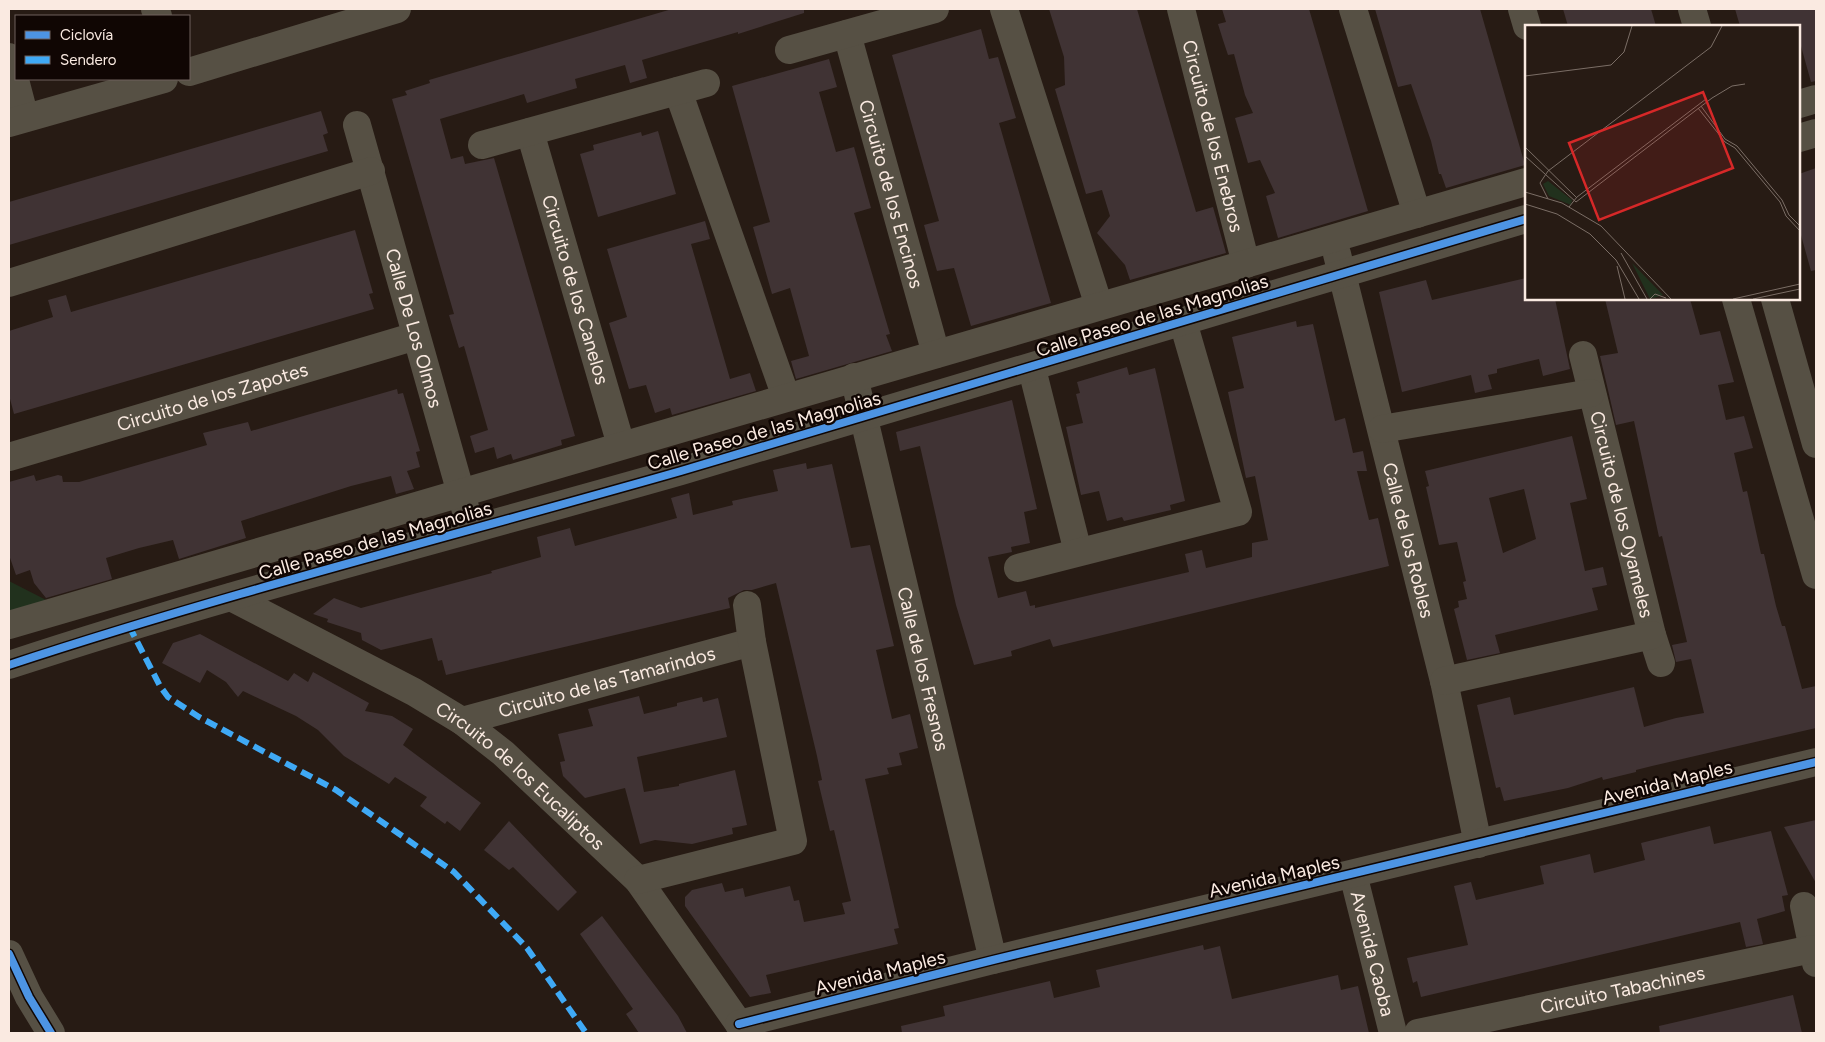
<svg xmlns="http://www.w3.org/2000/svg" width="1825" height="1042" viewBox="0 0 1825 1042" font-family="Figtree,sans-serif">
	<rect width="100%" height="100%" fill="#271b14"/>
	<polygon fill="#21311d" points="9,581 52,603 9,613"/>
	<g fill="#403334" fill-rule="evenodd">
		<polygon points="672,9 804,9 804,13 738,34 738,32 642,60 647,78 630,83 625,65 575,79 577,88 527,103 524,94 440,119 451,159 463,156 465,164 494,158 575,436 561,440 562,445 513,460 511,454 497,459 494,447 475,453 470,436 488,430 464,346 459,348 449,315 454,314 392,99 407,95 405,91 430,83 429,80"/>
		<polygon points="1049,9 1137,9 1196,212 1213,207 1226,253 1130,280 1125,265 1097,233 1110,216 1102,190 1086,194 1055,89 1065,85 1064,57"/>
		<polygon points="1222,9 1309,9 1368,211 1278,238 1266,196 1275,193 1260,160 1248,163 1235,118 1253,113 1245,95 1234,54 1228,55 1223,40 1218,24 1226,22"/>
		<polygon points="1375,9 1480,9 1525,165 1446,188 1441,174 1439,174 1431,141 1411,84 1398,87"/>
		<polygon points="1563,9 1651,9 1656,26 1568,26"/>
		<polygon points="1735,9 1816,9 1816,81 1811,82 1799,39 1799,26 1740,26"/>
		<polygon points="981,29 989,59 998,57 1016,118 999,123 1051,303 971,326 954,268 937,271 930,247 924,225 939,221 892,55"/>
		<polygon points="829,59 837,87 819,92 836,152 854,147 871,208 854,213 890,334 886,335 892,351 796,379 791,361 809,356 790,288 772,294 753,227 770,222 732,86"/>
		<polygon points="321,111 328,133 323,135 328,151 9,245 9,202"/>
		<polygon points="658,131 676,194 598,217 580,154 594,150 593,145 641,132 642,136"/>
		<polygon points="1816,168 1816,270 1811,271 1799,228 1799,174"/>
		<polygon points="705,221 710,239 691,244 730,379 750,373 756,391 672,415 670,408 655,413 646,385 629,389 609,323 627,317 607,249"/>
		<polygon points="355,230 373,293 369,294 374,309 14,414 9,395 9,331 53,317 48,300 66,295 71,312"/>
		<polygon points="1526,278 1526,299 1555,299 1570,369 1543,376 1539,359 1497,369 1497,373 1488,375 1492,389 1475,393 1471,375 1402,392 1379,292 1426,280 1432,300"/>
		<polygon points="1605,299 1690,299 1700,335 1720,331 1734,382 1718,385 1726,420 1744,416 1753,448 1734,453 1743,492 1747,491 1761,554 1764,554 1776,606 1782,626 1785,626 1802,689 1816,686 1816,728 1652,766 1636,770 1636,772 1603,780 1602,777 1568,788 1504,801 1500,787 1496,788 1477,705 1510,697 1514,715 1634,687 1644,727 1676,718 1704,713 1691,659 1676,662 1672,645 1687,642 1662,536 1659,537 1634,421 1616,425 1608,390 1600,356 1618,353"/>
		<polygon points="1296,321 1297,327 1313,324 1335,421 1345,418 1353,453 1363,451 1367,471 1357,471 1369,520 1378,518 1389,566 1053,647 1050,639 1011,651 1012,656 974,665 956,605 920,446 900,451 896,432 1012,400 1037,509 1024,512 1030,543 1011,547 1012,552 988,557 998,598 1026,591 1030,606 1035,605 1035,608 1189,572 1185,554 1202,550 1206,568 1252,557 1252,543 1268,540 1255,476 1246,478 1228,392 1244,388 1232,337"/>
		<polygon points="1127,367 1129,375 1155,368 1185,501 1170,505 1171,510 1124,521 1122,517 1107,521 1099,491 1081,495 1066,427 1083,423 1076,394 1080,393 1077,382"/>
		<polygon points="397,389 398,394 403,393 420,451 416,452 420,467 407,471 414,489 396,494 391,476 351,486 241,521 246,538 179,559 173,540 139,548 106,558 112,579 46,598 34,583 30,570 16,575 9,555 9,482 34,475 36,481 58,475 62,476 63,482 79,482 207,445 203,433 248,422 251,431"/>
		<path d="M1572,436L1587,499L1570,503L1585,571L1603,567L1607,585L1592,588L1598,610L1495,635L1500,653L1467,660L1454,609L1459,607L1458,601L1467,599L1463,582L1466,581L1457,542L1439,545L1426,487L1429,486L1425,471ZM1524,489L1536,539L1503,553L1489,498Z"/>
		<polygon points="806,463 807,469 832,464 851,548 870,545 894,646 876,650 884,685 892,719 910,714 918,748 899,753 902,765 887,768 889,774 865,779 899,928 894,929 898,944 766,975 771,993 750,997 685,906 685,897 692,890 722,883 725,892 743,888 745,897 790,886 794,901 799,900 804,922 845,914 842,903 851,901 834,830 830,831 818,781 822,780 817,756 776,583 752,590 744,590 728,598 730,608 446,675 442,660 438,661 432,638 381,650 362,640 361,633 327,622 328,619 313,614 334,598 361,608 492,573 491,571 541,557 537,537 570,528 575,546 677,518 671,498 689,493 693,515 733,505 732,501 778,491 773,470"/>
		<polygon points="200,634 288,681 294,673 308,682 313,672 369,703 365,711 392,716 413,729 403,745 481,803 460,831 447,821 445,824 420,806 427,797 395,777 389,784 344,756 318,730 296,716 243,691 238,697 226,682 207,670 200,683 162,663 173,643"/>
		<polygon points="639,696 644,714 677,706 677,703 702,697 703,702 718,698 727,737 637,757 644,792 679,786 679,784 735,770 747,825 732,828 733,834 692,844 655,840 640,844 625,788 585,798 563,776 560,762 565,761 558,734 593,726 588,709"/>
		<polygon points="1816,820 1816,883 1784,827"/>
		<polygon points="509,821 577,892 558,911 513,867 509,870 484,850"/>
		<polygon points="1710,826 1714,844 1771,831 1788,895 1782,896 1785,911 1757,919 1763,944 1746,947 1740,922 1421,997 1417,981 1413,983 1407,958 1468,945 1454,886 1471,882 1476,900 1544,884 1540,866 1590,854 1594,873 1645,860 1641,843"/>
		<polygon points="602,916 678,1016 687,1033 639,1033 626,1014 633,1009 580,934"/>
		<polygon points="1203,945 1204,950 1220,946 1232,999 1338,975 1341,990 1358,986 1369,1033 902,1033 901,1026 945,1016 943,1006 1050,981 1054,998 1100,987 1096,970"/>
		<polygon points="1793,995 1802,1033 1660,1033 1659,1026"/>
	</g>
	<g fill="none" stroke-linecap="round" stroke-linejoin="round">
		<g stroke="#565044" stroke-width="28">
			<polyline points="155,9 158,16"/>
			<polyline points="1004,9 1099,306"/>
			<path id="s1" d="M1181,9L1246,264"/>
			<polyline points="1353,9 1417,214"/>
			<polyline points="1522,9 1527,26"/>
			<polyline points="1692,9 1697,26"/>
			<path id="s2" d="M847,34L936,354"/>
			<polyline points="789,50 935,9"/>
			<polyline points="9,57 25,118"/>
			<polyline points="189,72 397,9"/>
			<polyline points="678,91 786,397"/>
			<polyline points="1799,104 1816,99"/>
			<polyline points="9,123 164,79"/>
			<path id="s3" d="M357,125L466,511"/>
			<path id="s4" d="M530,132L621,445"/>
			<polyline points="1799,138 1816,133"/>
			<polyline points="482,145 706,83"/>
			<path id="s5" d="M1337,254L1444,681L1478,844"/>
			<polyline points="9,283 371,171"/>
			<polyline points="1736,299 1816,575"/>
			<polyline points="1775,299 1816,444"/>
			<path id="s6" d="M1583,355L1652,635L1661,663"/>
			<polyline points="1032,369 1078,552"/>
			<path id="s7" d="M854,377L993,960"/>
			<polyline points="1382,429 1591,393"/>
			<path id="s8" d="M9,457L416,336"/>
			<polyline points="1018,568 1238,512 1183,322"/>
			<path id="s9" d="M231,597L414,692L462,721L503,753L638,880L739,1024L743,1033"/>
			<polyline points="9,625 1526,182"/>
			<path d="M9,665C230,592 457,535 681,471C963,389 1244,302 1526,219"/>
			<polyline points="1444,681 1652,635"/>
			<path id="s10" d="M462,721L752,642"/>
			<path id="s11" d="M1353,874L1393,1033"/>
			<polyline points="638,880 793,841 752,642 747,605"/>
			<polyline points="1804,906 1816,963"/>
			<polyline points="9,954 29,997 51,1033"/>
			<polyline points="739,1024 993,960 1816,762"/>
			<path id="s12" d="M1418,1033L1812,949"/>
		</g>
		<polyline stroke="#3fa9f5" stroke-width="6" stroke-dasharray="12 6" stroke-linecap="butt" points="129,626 160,686 168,697 199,717 336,790 454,872 527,948 586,1033"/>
		<g stroke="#100603" stroke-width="11">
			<g id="cycleway">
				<path d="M9,665C230,592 457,535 681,471C963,389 1244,302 1526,219"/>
				<polyline points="9,954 29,997 51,1033"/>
				<polyline points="739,1024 993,960 1816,762"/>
			</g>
		</g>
		<use href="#cycleway" stroke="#4d94e3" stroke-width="8"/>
	</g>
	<g text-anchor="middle" stroke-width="5" stroke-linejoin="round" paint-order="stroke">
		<g font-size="19" fill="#faeae1" stroke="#100603">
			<text dy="7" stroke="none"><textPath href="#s1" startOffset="131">Circuito de los Enebros</textPath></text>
			<text dy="7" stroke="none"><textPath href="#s2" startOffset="166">Circuito de los Encinos</textPath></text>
			<text dy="7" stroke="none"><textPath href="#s4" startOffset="164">Circuito de los Canelos</textPath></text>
			<text transform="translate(1152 315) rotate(-17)" y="7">Calle Paseo de las Magnolias</text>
			<text dy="7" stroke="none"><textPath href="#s3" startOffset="211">Calle De Los Olmos</textPath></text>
			<text dy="7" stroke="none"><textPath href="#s8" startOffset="212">Circuito de los Zapotes</textPath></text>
			<text transform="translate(764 430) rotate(-16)" y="7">Calle Paseo de las Magnolias</text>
			<text dy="7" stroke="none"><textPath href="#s6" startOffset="164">Circuito de los Oyameles</textPath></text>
			<text transform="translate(375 540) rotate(-16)" y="7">Calle Paseo de las Magnolias</text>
			<text dy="7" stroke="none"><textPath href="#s5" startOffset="295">Calle de los Robles</textPath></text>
			<text dy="7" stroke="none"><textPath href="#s7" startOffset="300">Calle de los Fresnos</textPath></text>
			<text dy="7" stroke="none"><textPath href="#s10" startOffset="150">Circuito de las Tamarindos</textPath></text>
			<text dy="7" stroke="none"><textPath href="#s9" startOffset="342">Circuito de los Eucaliptos</textPath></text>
			<text transform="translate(1667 782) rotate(-14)" y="7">Avenida Maples</text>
			<text transform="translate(1274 876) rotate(-13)" y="7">Avenida Maples</text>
			<text dy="7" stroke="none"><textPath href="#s11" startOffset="82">Avenida Caoba</textPath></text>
			<text transform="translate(880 972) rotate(-14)" y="7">Avenida Maples</text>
			<text dy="7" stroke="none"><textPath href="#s12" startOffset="209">Circuito Tabachines</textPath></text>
		</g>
	</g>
	<g transform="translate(1525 25)">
		<rect width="275" height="275" fill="#271b14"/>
		<path d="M23,156L47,175L46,180L24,171L18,159ZM107,238L138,270L125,274Z" fill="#21311d"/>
		<path fill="none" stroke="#7b6e66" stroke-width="1" d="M0,51L86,40L99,27L107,1M176,81L200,114L212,121L257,175L264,190L275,201M173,83L200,117L210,123L255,177L261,191L275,206M0,122L52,173M0,131L51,177L187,73L207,61L220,59M15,158L23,146L186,22L197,1M15,158L23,174M0,167L37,178L76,201L146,274M0,179L32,189L65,209L91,235L114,274M44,182L52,172L181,74M96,228L122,274M92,241L100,274M125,274L130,269L141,273M208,274L275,259M228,274L275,264"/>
		<path fill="#d62828" fill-opacity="0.15" stroke="#d62828" stroke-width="2.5" d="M178,67L208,143L74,195L44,118Z"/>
		<rect width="275" height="275" fill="none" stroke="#faeae1" stroke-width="2.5"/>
	</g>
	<rect width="1825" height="1042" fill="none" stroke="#faeae1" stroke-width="20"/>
	<rect x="15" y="15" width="175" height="65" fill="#100603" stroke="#6e615c"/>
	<rect x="25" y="31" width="25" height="8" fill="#4d94e3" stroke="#6e615c"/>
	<text x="60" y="40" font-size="15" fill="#faeae1">Ciclovía</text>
	<rect x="25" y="56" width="25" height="8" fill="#3fa9f5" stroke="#6e615c"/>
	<text x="60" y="65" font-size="15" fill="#faeae1">Sendero</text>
</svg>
